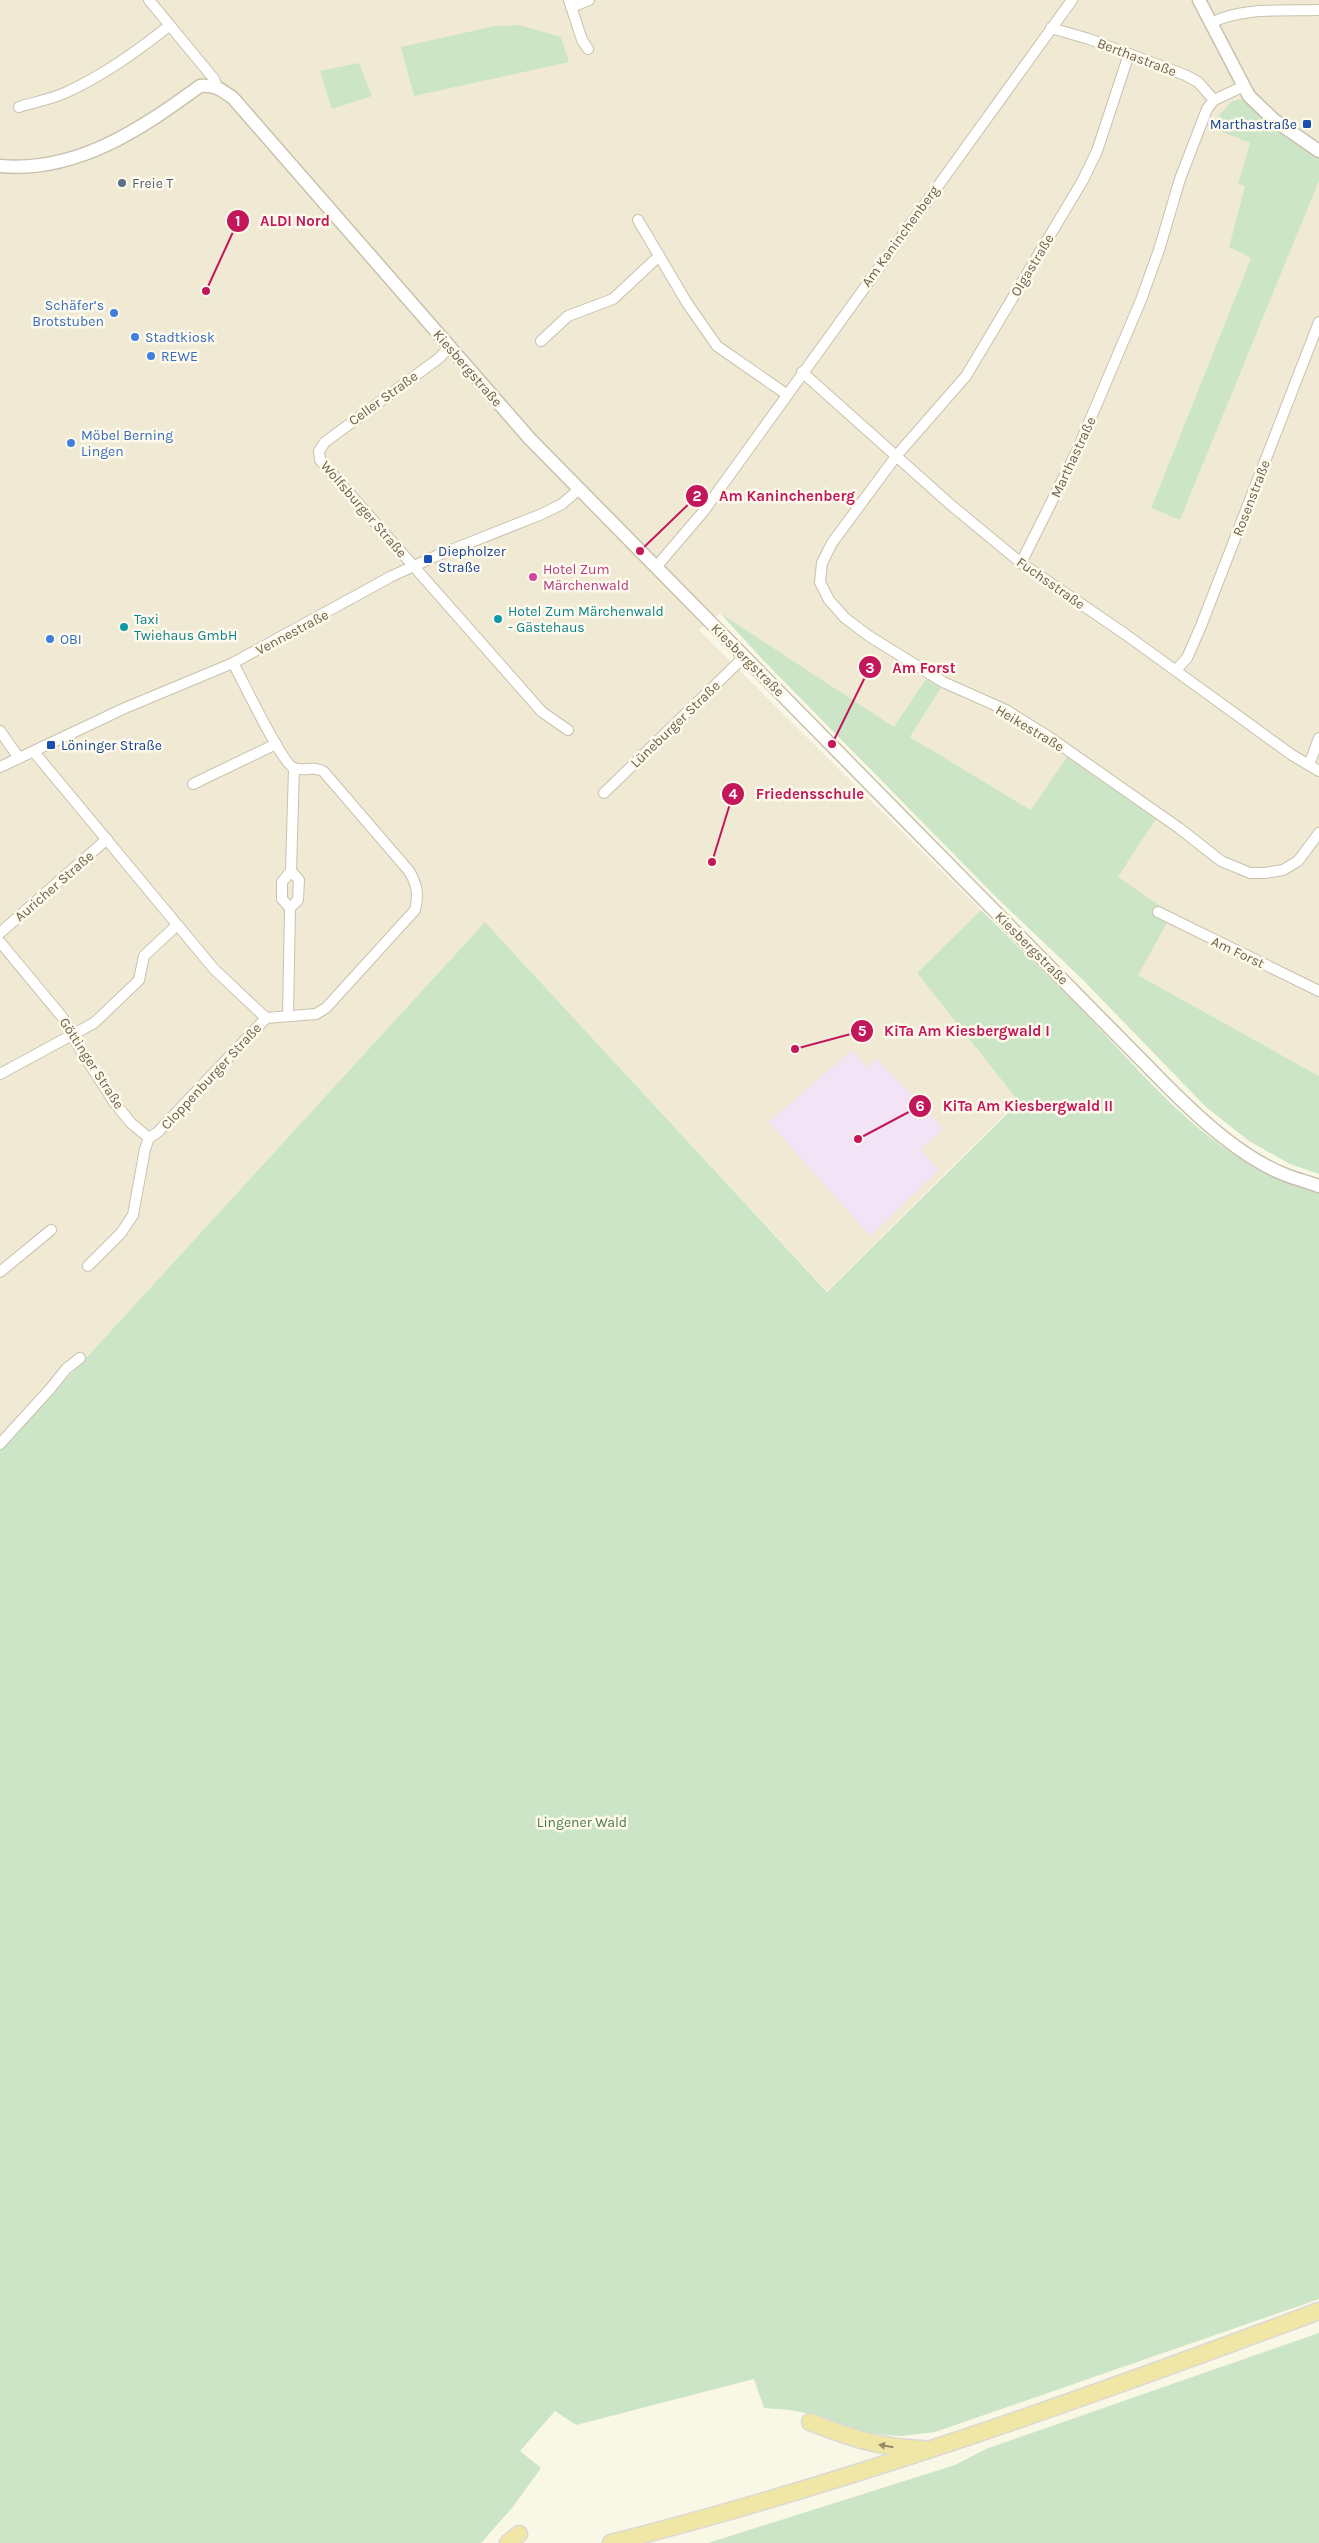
<svg xmlns="http://www.w3.org/2000/svg" width="1319" height="2543" viewBox="0 0 1319 2543" font-family="Karla,sans-serif">
	<rect width="100%" height="100%" fill="#f9f7e6"/>
	<polygon fill="#f0ead5" points="0,0 1319,0 1319,154 1209,127 1250,143 1238,184 1245,186 1229,247 1251,258 1151,508 1180,520 1319,181 1319,1076 1138,975 1118,877 1156,819 1031,810 910,737 941,688 926,679 894,727 720,613 699,630 981,910 917,973 1018,1101 827,1291 485,922 88,1356 0,1449"/>
	<polygon fill="#f3e3f6" points="852,1050 867,1068 876,1059 923,1106 943,1129 920,1149 939,1170 870,1236 769,1122"/>
	<g fill="#cbe5c6">
		<polygon points="519,25 561,37 569,62 414,96 401,47 495,26"/>
		<polygon points="359,63 372,96 332,109 320,71"/>
		<polygon points="1243,99 1258,105 1319,154 1319,181 1180,520 1151,508 1251,258 1229,247 1245,186 1238,184 1250,143 1209,127 1232,101"/>
		<polygon points="720,613 894,727 926,679 941,688 910,737 1031,810 1067,757 1156,819 1118,877 1172,914 1138,975 1319,1076 1319,1174 1290,1164 1249,1141 1206,1107 1082,979 996,897 763,660"/>
		<path d="M981,910C1018,947 1056,983 1092,1021C1149,1080 1203,1148 1282,1180C1294,1185 1307,1187 1319,1191V2299L935,2432L901,2436L863,2433L821,2416L790,2410L764,2408L754,2379L576,2425L555,2411L520,2451L541,2468L512,2508L481,2543H0V1449L88,1356L485,922L827,1292L1019,1102L917,973Z"/>
		<polygon points="1319,2333 1319,2543 708,2543 955,2465 986,2449"/>
	</g>
	<g fill="none" stroke-linecap="round" stroke-linejoin="round">
		<g stroke="#c9c1ad" stroke-width="12">
			<g id="minor">
				<polyline points="149,0 214,79 217,87"/>
				<polyline points="569,0 582,40 588,49"/>
				<polyline points="571,7 589,0"/>
				<path d="M1211,23C1242,7 1285,11 1319,10"/>
				<polyline points="1051,28 1089,39 1185,75 1198,82 1214,100"/>
				<polyline points="1129,54 1097,151 1083,180 966,376 897,455 832,543 822,563 820,582 829,600 845,618 869,636 943,682 1006,710 1049,737 1179,828 1221,861 1250,873 1265,873 1283,870 1298,861 1319,833"/>
				<path d="M19,107C35,102 52,99 67,92C104,75 137,51 169,26"/>
				<polyline points="638,220 687,303 717,346 786,394"/>
				<polyline points="541,341 568,316 613,299 659,256"/>
				<polyline points="450,347 438,359 325,442 319,451 320,460 542,712 568,730"/>
				<polyline points="802,372 951,505 1021,563 1125,634 1292,755 1319,771"/>
				<polyline points="1021,563 1076,453 1141,300 1159,250 1180,179 1207,109 1214,100 1244,86"/>
				<polyline points="656,567 703,512 1072,0"/>
				<polyline points="1176,670 1187,658 1201,626 1319,322"/>
				<polyline points="0,731 19,758"/>
				<polyline points="34,752 214,969 266,1018"/>
				<polyline points="1309,765 1319,738"/>
				<polyline points="0,767 125,708 233,663 392,576 436,556 542,514 562,504 578,490"/>
				<polyline points="193,784 276,744"/>
				<polyline points="604,793 745,656"/>
				<polyline points="290,908 282,899 282,882 291,871 294,768"/>
				<polyline points="1158,912 1319,991"/>
				<polyline points="0,933 107,839"/>
				<polyline points="0,942 63,1018 80,1049 114,1102 131,1123 149,1138 145,1149 133,1215 121,1233 88,1266"/>
				<polyline points="288,1015 290,908 298,900 299,880 291,871"/>
				<polyline points="0,1074 94,1023 135,984 139,980 144,956 177,925"/>
				<path d="M149,1138L158,1132L266,1018L316,1014L326,1008L415,910C419,894 417,884 409,871L324,772C314,765 305,772 294,768C282,764 242,679 233,663"/>
				<polyline points="0,1272 51,1230"/>
				<polyline points="0,1444 50,1389 66,1369 80,1358"/>
			</g>
		</g>
		<g stroke="#c9c1ad" stroke-width="15">
			<g id="tertiary">
				<polyline points="1199,0 1249,96 1274,120 1319,151"/>
				<path d="M0,166C77,173 141,129 200,86C214,84 222,90 233,98L530,439L1168,1087C1200,1119 1242,1158 1286,1175C1296,1179 1308,1182 1319,1186"/>
			</g>
		</g>
		<g stroke="#dcd9d5" stroke-width="19">
			<g id="primary">
				<path d="M810,2422C852,2438 876,2447 922,2449"/>
				<polyline points="508,2543 519,2534"/>
				<path d="M611,2543C852,2482 1086,2398 1319,2311"/>
			</g>
		</g>
		<use href="#minor" stroke="#fff" stroke-width="10"/>
		<use href="#tertiary" stroke="#fff" stroke-width="12"/>
		<use href="#primary" stroke="#f0e7a6" stroke-width="16"/>
	</g>
	<defs><path id="oneway-solid" d="M-6-.8H1V-3.2L6.5 0L1 3.2V.8H-6Z" transform="scale(1.25)"/></defs>
	<use fill="#968a68" href="#oneway-solid" transform="translate(886 2446) rotate(-170)"/>
	<g fill="#1a4fb4" stroke="#fdfaec" stroke-width="2">
		<rect x="1302" y="119" width="10" height="10" rx="2.5"/>
		<rect x="423" y="554" width="10" height="10" rx="2.5"/>
		<rect x="46" y="740" width="10" height="10" rx="2.5"/>
	</g>
	<circle fill="#5c6f8a" stroke="#fdfaec" stroke-width="2" cx="122" cy="183" r="5"/>
	<g fill="#3f7fe0" stroke="#fdfaec" stroke-width="2">
		<circle cx="114" cy="313" r="5"/>
		<circle cx="135" cy="337" r="5"/>
		<circle cx="151" cy="356" r="5"/>
		<circle cx="71" cy="443" r="5"/>
		<circle cx="50" cy="639" r="5"/>
	</g>
	<circle fill="#d1479c" stroke="#fdfaec" stroke-width="2" cx="533" cy="577" r="5"/>
	<g fill="#0f9aa8" stroke="#fdfaec" stroke-width="2">
		<circle cx="498" cy="619" r="5"/>
		<circle cx="124" cy="627" r="5"/>
	</g>
	<g text-anchor="middle" stroke-width="5" stroke-linejoin="round" paint-order="stroke">
		<g font-size="14" fill="#6f624e" stroke="#fdfaec">
			<text transform="translate(1137 57) rotate(21)" y="5">Berthastraße</text>
			<text transform="translate(900 236) rotate(-54)" y="5">Am Kaninchenberg</text>
			<text transform="translate(1032 265) rotate(-59)" y="5">Olgastraße</text>
			<text transform="translate(468 368) rotate(49)" y="5">Kiesbergstraße</text>
			<text transform="translate(383 398) rotate(-36)" y="5">Celler Straße</text>
			<text transform="translate(1073 457) rotate(-65)" y="5">Marthastraße</text>
			<text transform="translate(1251 498) rotate(-69)" y="5">Rosenstraße</text>
			<text transform="translate(364 509) rotate(49)" y="5">Wolfsburger Straße</text>
			<text transform="translate(1051 583) rotate(35)" y="5">Fuchsstraße</text>
			<text transform="translate(292 632) rotate(-28)" y="5">Vennestraße</text>
			<text transform="translate(748 660) rotate(45)" y="5">Kiesbergstraße</text>
			<text transform="translate(675 724) rotate(-44)" y="5">Lüneburger Straße</text>
			<text transform="translate(1030 728) rotate(31)" y="5">Heikestraße</text>
			<text transform="translate(54 886) rotate(-41)" y="5">Auricher Straße</text>
			<text transform="translate(1032 948) rotate(45)" y="5">Kiesbergstraße</text>
			<text transform="translate(1238 952) rotate(25)" y="5">Am Forst</text>
			<text transform="translate(92 1063) rotate(57)" y="5">Göttinger Straße</text>
			<text transform="translate(211 1076) rotate(-47)" y="5">Cloppenburger Straße</text>
		</g>
		<g font-size="14" fill="#164399" stroke="#fdfaec" text-anchor="start">
			<text x="1297" y="129" text-anchor="end">Marthastraße</text>
			<text x="438" y="556">Diepholzer<tspan x="438" dy="16">Straße</tspan></text>
			<text x="61" y="750">Löninger Straße</text>
		</g>
		<g font-size="14" fill="#4e5e75" stroke="#fdfaec" text-anchor="start">
			<text x="132" y="188">Freie T</text>
		</g>
		<g font-size="14" fill="#366cbe" stroke="#fdfaec" text-anchor="start">
			<text x="104" y="310" text-anchor="end">Schäfer’s<tspan x="104" dy="16">Brotstuben</tspan></text>
			<text x="145" y="342">Stadtkiosk</text>
			<text x="161" y="361">REWE</text>
			<text x="81" y="440">Möbel Berning<tspan x="81" dy="16">Lingen</tspan></text>
			<text x="60" y="644">OBI</text>
		</g>
		<g font-size="14" fill="#b23c85" stroke="#fdfaec" text-anchor="start">
			<text x="543" y="574">Hotel Zum<tspan x="543" dy="16">Märchenwald</tspan></text>
		</g>
		<g font-size="14" fill="#0d838f" stroke="#fdfaec" text-anchor="start">
			<text x="508" y="616">Hotel Zum Märchenwald<tspan x="508" dy="16">- Gästehaus</tspan></text>
			<text x="134" y="624">Taxi<tspan x="134" dy="16">Twiehaus GmbH</tspan></text>
		</g>
		<g font-size="14" fill="#4d7a4b" stroke="#fdfaec">
			<text x="582" y="1827">Lingener Wald</text>
		</g>
	</g>
	<path fill="none" stroke="#c2185b" stroke-width="2" d="M206 291L238 221M640 551L697 496M832 744L870 667M712 862L733 794M795 1049L862 1031M858 1139L920 1106"/>
	<g fill="#c2185b" stroke="#fdfaec" stroke-width="2">
		<circle cx="206" cy="291" r="5"/>
		<circle cx="640" cy="551" r="5"/>
		<circle cx="832" cy="744" r="5"/>
		<circle cx="712" cy="862" r="5"/>
		<circle cx="795" cy="1049" r="5"/>
		<circle cx="858" cy="1139" r="5"/>
		<circle cx="238" cy="221" r="12"/>
		<circle cx="697" cy="496" r="12"/>
		<circle cx="870" cy="667" r="12"/>
		<circle cx="733" cy="794" r="12"/>
		<circle cx="862" cy="1031" r="12"/>
		<circle cx="920" cy="1106" r="12"/>
	</g>
	<g font-size="15" text-anchor="middle" font-weight="bold" fill="#fff">
		<text x="238" y="226">1</text>
		<text x="697" y="501">2</text>
		<text x="870" y="673">3</text>
		<text x="733" y="799">4</text>
		<text x="862" y="1036">5</text>
		<text x="920" y="1111">6</text>
	</g>
	<g font-size="15" text-anchor="middle" font-weight="bold" fill="#c2185b" stroke="#fdfaec" stroke-width="5" stroke-linejoin="round" paint-order="stroke">
		<text x="295" y="226">ALDI Nord</text>
		<text x="787" y="501">Am Kaninchenberg</text>
		<text x="924" y="673">Am Forst</text>
		<text x="810" y="799">Friedensschule</text>
		<text x="967" y="1036">KiTa Am Kiesbergwald I</text>
		<text x="1028" y="1111">KiTa Am Kiesbergwald II</text>
	</g>
</svg>
